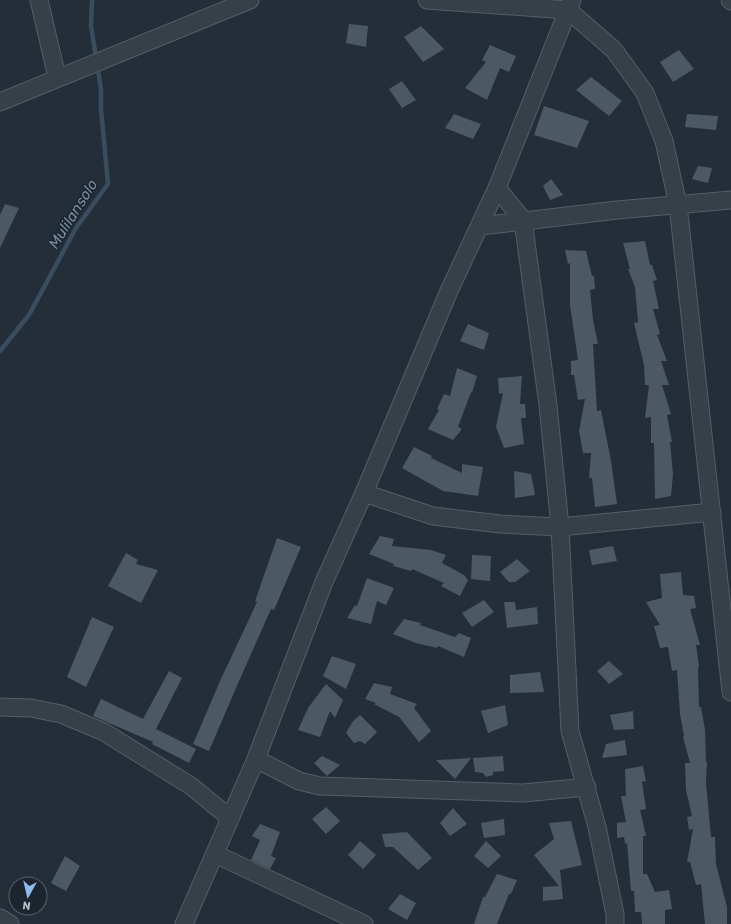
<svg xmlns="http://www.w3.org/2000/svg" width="731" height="924" viewBox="0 0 731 924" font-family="Rubik,sans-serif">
	<rect width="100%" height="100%" fill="#242e38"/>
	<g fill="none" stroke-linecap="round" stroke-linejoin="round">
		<polyline stroke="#3a4d5f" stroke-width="4.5" points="0,351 29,315 76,228 108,184 101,109 101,89 91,26 92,0"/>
	</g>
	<g fill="#4c5863">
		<polygon points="349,24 368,26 366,47 346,43"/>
		<polygon points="421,26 444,49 423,62 404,37"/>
		<polygon points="490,45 516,56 509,72 500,68 487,100 465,88 486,62 482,60"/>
		<polygon points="679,50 694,69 673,82 660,62"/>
		<polygon points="591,77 622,101 609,116 576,90"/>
		<polygon points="402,81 416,100 402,108 389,89"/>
		<polygon points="544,106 589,121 577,148 534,135"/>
		<polygon points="454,114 481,124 473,139 445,128"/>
		<polygon points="687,114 718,116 716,130 685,127"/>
		<polygon points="698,166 712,168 708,183 692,179"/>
		<polygon points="551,179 563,195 550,200 543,186"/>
		<polygon points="5,204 19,208 0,248 0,215"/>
		<polygon points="645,241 650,265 652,265 657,280 653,281 659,309 653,309 660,334 657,335 667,361 661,361 669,385 662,385 671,414 667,415 672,442 670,442 673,474 671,496 655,499 654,443 651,443 651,417 645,418 649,385 645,385 644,365 634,323 638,322 635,287 628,269 630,269 623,243"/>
		<polygon points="565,250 586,251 592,276 594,276 595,289 590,290 593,320 598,344 593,344 597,411 601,410 611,461 617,504 595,507 592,478 589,478 591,453 583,453 579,431 585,399 578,400 574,375 571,375 571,361 578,360 570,305 570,263 568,264"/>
		<polygon points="468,324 489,333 484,350 460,341"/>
		<polygon points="457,368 477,376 472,393 471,392 458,427 462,429 453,440 428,429 439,410 437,409 444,394 450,396"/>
		<polygon points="522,376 520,404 525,404 526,418 521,418 524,444 504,448 496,427 503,393 499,394 498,378"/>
		<polygon points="414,447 432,456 431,458 462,473 462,464 483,467 478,496 443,491 402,468"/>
		<polygon points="514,471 531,474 535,495 515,498"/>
		<polygon points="380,536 394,539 392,546 431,550 446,555 442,563 464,575 468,580 460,596 441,586 444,583 412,569 411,571 393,566 394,564 369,554"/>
		<polygon points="277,538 301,547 274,610 271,609 236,688 209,751 193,744 220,681 257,602 255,601"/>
		<polygon points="613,546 617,561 592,565 589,550"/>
		<polygon points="126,553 138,560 136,564 158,570 141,603 108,586"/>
		<polygon points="472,555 491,556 490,581 471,579"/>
		<polygon points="517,559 530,571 515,582 509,582 500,572"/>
		<polygon points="681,572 683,595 694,596 696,608 690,609 700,645 696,645 699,666 698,667 699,707 701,707 705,730 706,762 707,762 706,783 711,837 715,837 716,864 727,907 727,924 705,924 701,884 696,885 690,862 687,862 693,829 689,830 687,817 692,816 686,790 685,763 690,763 683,737 684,736 680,714 677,670 672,671 668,647 660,648 654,626 660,625 646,602 662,598 660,574"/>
		<polygon points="367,578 394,588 386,605 377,601 371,624 347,618 355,605 357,606"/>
		<polygon points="484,600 494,612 472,627 462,613"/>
		<polygon points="504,602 515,602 516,610 537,607 538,624 507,628"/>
		<polygon points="92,617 114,627 86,687 67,677"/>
		<polygon points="404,619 421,623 420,625 455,637 459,633 471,638 464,657 438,646 437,648 416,643 393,634"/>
		<polygon points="332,656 356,664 346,689 323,676"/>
		<polygon points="609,661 623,674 609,684 597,671"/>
		<polygon points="169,671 182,678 156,729 196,749 189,763 152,744 153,742 93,716 101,699 143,719"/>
		<polygon points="540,672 544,692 510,693 510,675"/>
		<polygon points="374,683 392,687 390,694 417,704 414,708 431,731 419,742 399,717 374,704 376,703 365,699"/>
		<polygon points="326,684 343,700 335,718 330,711 320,737 298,730 308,708"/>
		<polygon points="505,705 508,725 488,733 481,711"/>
		<polygon points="633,711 634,729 614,730 610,715"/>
		<polygon points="360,715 377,732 365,744 360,741 354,743 346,733 353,721"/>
		<polygon points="625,740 627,755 602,758 606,744"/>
		<polygon points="322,756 340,765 327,776 314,763"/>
		<polygon points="503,756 504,771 493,772 493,775 486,777 483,773 475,772 473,758"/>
		<polygon points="471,758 455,779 436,760 457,759"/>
		<polygon points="643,766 646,781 642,782 646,809 640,810 646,836 643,836 643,874 647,874 655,892 669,890 672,909 665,910 665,924 642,924 641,912 635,912 634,891 631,891 627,843 625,844 624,837 617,838 617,823 626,822 621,796 626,796 625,769"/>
		<polygon points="326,807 340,821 326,834 312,819"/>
		<polygon points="453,808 467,824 450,836 440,823"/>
		<polygon points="504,819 505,835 484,838 481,823"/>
		<polygon points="571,821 582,865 560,870 563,899 543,901 543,887 559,886 534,855 554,839 549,823"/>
		<polygon points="260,824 280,832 271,856 276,858 270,869 251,860 260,840 252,836"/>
		<polygon points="407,832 432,858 418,870 393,847 385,847 382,834"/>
		<polygon points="360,841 376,855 363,869 348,855"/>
		<polygon points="486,841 501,856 488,868 474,856"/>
		<polygon points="65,856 80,866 66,891 51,883"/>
		<polygon points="497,874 517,880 511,894 509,894 497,924 474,924 483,897 485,897"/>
		<polygon points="400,894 416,903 407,920 388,909"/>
	</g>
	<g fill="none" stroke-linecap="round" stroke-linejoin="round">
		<g stroke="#555e66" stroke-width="19">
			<g id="minor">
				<polyline points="39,0 57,77"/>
				<polyline points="427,0 568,10 614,50 645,93 664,141 678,205 731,692"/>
				<polyline points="730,0 731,1"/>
				<polyline points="0,102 250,0"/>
				<polyline points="497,188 523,220 548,405 560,527 570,731 597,827 615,914 615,924"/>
				<polyline points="481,226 617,210 731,200"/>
				<polyline points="364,493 433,516 500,524 560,527 712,512"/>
				<polyline points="0,707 31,708 61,714 104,732 191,786 230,818"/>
				<polyline points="256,759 299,781 320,786 523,793 587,787"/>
				<polyline points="215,854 364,924"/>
				<polyline points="0,918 10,924"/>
				<polyline points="184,924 256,759 324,582 364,493 449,291 497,188 572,0"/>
			</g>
		</g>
		<use href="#minor" stroke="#374048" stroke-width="17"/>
	</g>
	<g text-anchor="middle" stroke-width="3" stroke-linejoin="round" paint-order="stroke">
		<g font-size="15" font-style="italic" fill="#758ea5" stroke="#1c252d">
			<text transform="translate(73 214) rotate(-58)" y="5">Mulilansolo</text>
		</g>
	</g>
	<g transform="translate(28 896) rotate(188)"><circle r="19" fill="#1c252d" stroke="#586169"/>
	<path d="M0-3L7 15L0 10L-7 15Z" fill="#8ebbee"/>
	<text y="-6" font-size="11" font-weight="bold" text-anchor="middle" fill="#b2bbc4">N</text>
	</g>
</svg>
